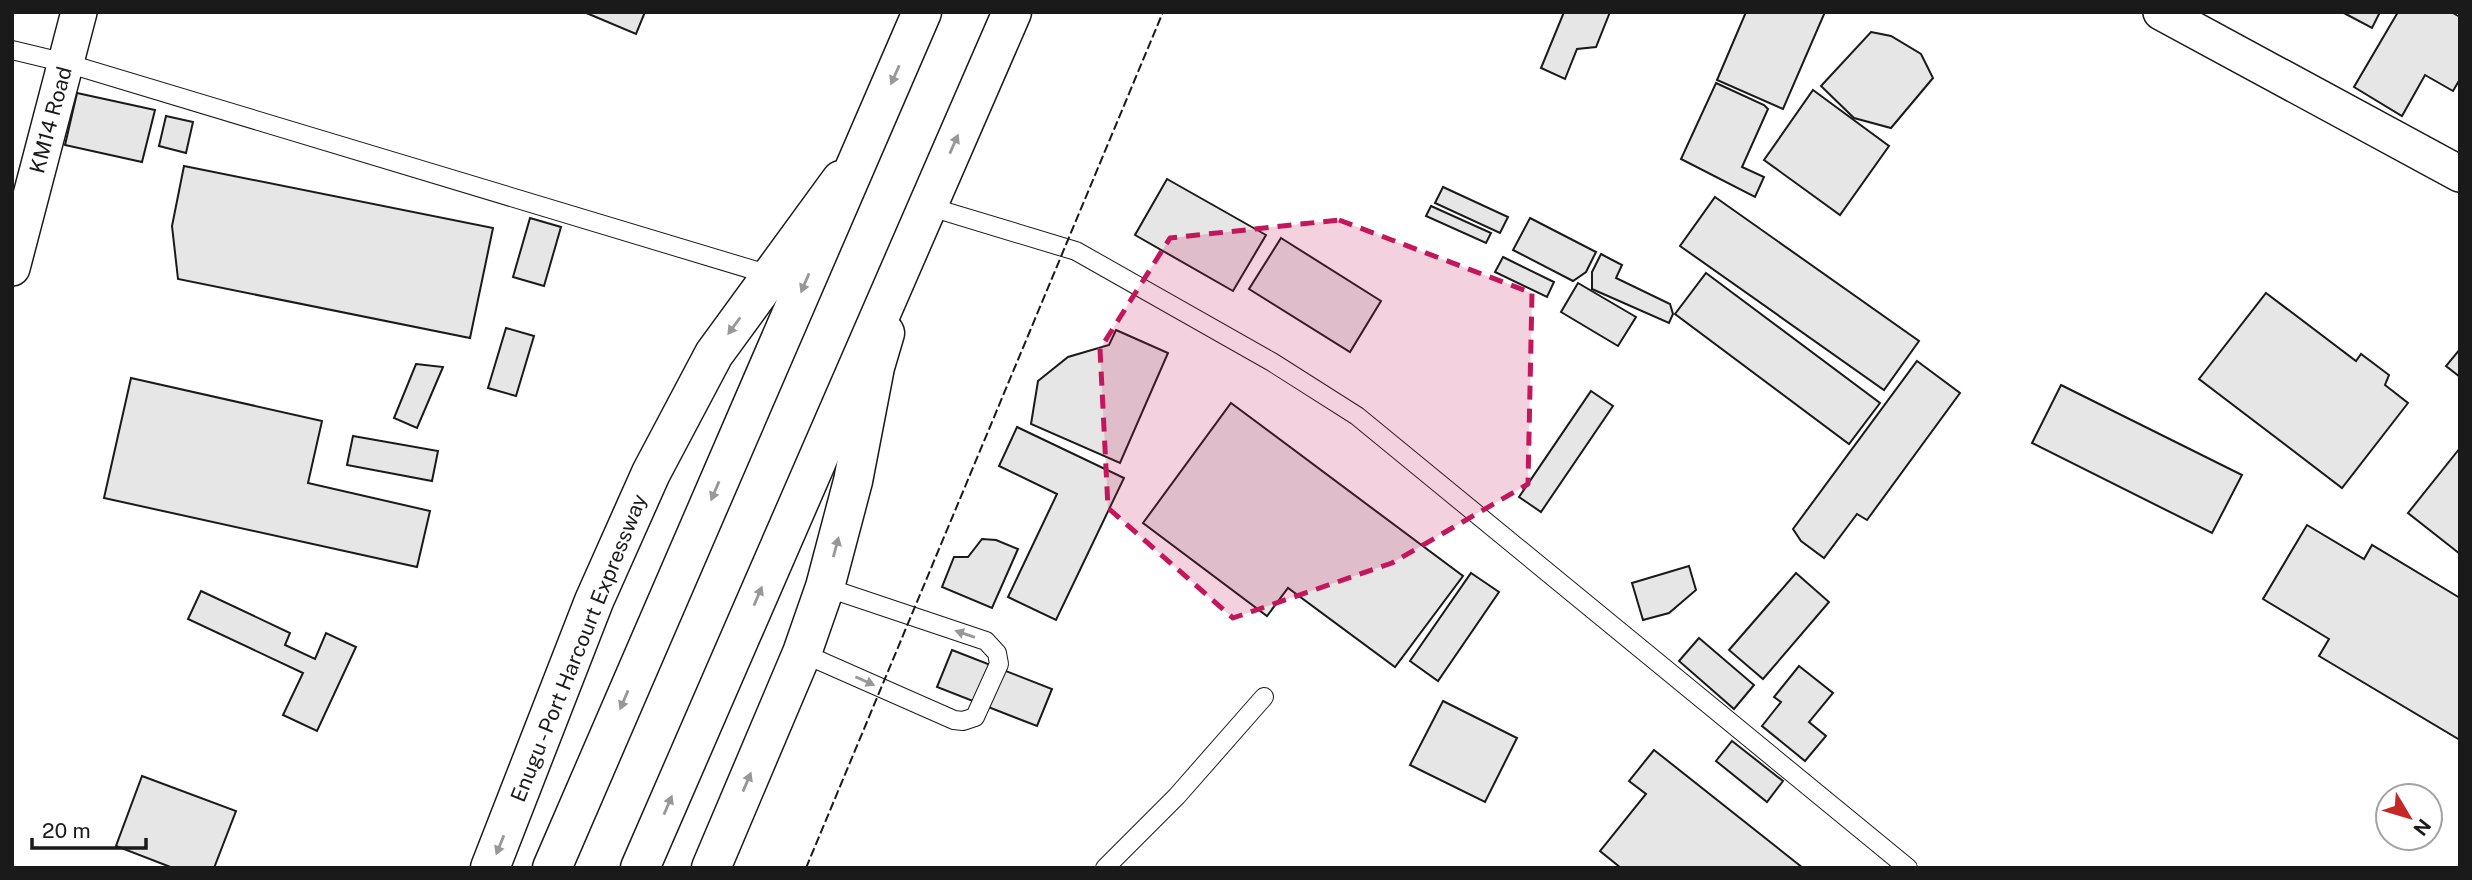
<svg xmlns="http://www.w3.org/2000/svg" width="2472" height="880" viewBox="0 0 2472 880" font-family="'Public Sans',sans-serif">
	<rect width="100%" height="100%" fill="#fff"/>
	<g fill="#e6e6e6" stroke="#1a1a1a" stroke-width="2">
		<polygon points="584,12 645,12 636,34"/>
		<polygon points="1564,12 1610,12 1596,47 1577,49 1565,79 1541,68"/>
		<polygon points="1746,12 1825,12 1783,109 1717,80"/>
		<polygon points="2342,12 2380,12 2372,28"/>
		<polygon points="2398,12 2451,12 2460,17 2460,79 2453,91 2425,75 2402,116 2354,87"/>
		<polygon points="1871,32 1891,36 1921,54 1933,78 1891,128 1854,118 1821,86"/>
		<polygon points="1716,83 1764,105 1768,109 1742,167 1764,177 1755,197 1681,159"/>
		<polygon points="1813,90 1889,146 1840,215 1764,160"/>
		<polygon points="77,93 155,110 142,162 65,145"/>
		<polygon points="166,116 193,122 186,153 159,146"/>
		<polygon points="184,166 493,228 470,338 178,279 172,226"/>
		<polygon points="1167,179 1266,235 1233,291 1135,235"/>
		<polygon points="1443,187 1508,217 1500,233 1435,203"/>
		<polygon points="1715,197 1919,341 1884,390 1680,246"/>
		<polygon points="1431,206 1491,233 1486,243 1426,216"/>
		<polygon points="530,218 561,227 544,286 513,277"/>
		<polygon points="1530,218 1596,252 1586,272 1573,281 1513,250"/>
		<polygon points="1281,238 1381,301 1350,352 1249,289"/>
		<polygon points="1601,254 1622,265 1616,278 1670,304 1673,314 1669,323 1592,289 1592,272"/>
		<polygon points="1503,257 1554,282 1547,297 1495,272"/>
		<polygon points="1706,273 1880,403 1849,444 1675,314"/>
		<polygon points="1578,283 1636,317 1618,346 1561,312"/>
		<polygon points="2266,293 2356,361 2361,354 2389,375 2385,385 2408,403 2342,488 2199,379"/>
		<polygon points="506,328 534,336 516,396 488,388"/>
		<polygon points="1116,330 1168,353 1120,463 1031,424 1038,381 1068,357 1109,345"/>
		<polygon points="2460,349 2460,377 2446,366"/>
		<polygon points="1917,361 1960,393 1867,520 1857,514 1824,558 1801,541 1793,529"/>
		<polygon points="416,364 443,367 417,428 394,418"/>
		<polygon points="131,378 322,421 308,483 430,511 417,567 104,498"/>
		<polygon points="2061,385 2242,475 2212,533 2032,443"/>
		<polygon points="1591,391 1613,406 1541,512 1519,497"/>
		<polygon points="1231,403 1463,576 1395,667 1288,588 1267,616 1143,523"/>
		<polygon points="1017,427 1124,478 1056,620 1008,597 1057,494 999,466"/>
		<polygon points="353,436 438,451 432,481 347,465"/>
		<polygon points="2460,448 2460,554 2408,513"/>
		<polygon points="2307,525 2364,559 2372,545 2460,598 2460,740 2319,656 2329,639 2263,599"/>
		<polygon points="982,539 996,540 1018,549 992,608 942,587 954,557 968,557"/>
		<polygon points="1689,566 1696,590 1669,613 1643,620 1632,583"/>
		<polygon points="1471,573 1499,592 1438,681 1410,661"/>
		<polygon points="1796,573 1829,602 1763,679 1729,650"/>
		<polygon points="201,591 290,633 285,645 315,659 326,633 356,647 317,731 283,715 303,673 188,619"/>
		<polygon points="1699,638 1754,685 1734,709 1679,661"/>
		<polygon points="952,650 1052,689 1037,726 937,687"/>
		<polygon points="1799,666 1833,693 1809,722 1826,736 1805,761 1762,726 1781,702 1774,697"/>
		<polygon points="1443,701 1517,738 1485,802 1410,765"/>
		<polygon points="1732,741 1783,781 1767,802 1716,761"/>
		<polygon points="1654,750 1803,868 1621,868 1600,851 1646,794 1629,781"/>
		<polygon points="142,776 236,811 214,868 173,868 116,846"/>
	</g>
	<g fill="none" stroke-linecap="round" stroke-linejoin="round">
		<g stroke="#1a1a1a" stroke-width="20">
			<g id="service">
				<polyline points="12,50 66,63 770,275"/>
				<polyline points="927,206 1076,251 1272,362 1357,416 1908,868"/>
				<polyline points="802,653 954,720 963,721 975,717 999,664 997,653 986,641 825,587"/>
				<polyline points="1105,868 1177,796 1264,697"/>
			</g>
		</g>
		<g stroke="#1a1a1a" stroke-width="38">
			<g id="minor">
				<polyline points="2161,12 2460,174"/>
				<polyline points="12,268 79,12"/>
			</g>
		</g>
		<g stroke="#1a1a1a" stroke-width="41">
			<g id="primary">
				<polyline points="490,868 594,601 651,473 714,354 841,180"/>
				<polyline points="711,868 802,653 825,587 853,481 875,367 885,333"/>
			</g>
		</g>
		<g stroke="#1a1a1a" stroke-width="41">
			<g id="trunk">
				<polyline points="552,868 922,12"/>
				<polyline points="640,868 1012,12"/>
			</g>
		</g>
		<use href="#service" stroke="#fff" stroke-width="18"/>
		<use href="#minor" stroke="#fff" stroke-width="35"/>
		<use href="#primary" stroke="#fff" stroke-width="38"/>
		<use href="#trunk" stroke="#fff" stroke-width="38"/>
		<polyline stroke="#1a1a1a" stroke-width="2" stroke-dasharray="9 3.5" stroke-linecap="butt" points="806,868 1163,12"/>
	</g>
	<defs><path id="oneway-solid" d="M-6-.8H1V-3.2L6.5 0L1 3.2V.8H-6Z" transform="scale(1.75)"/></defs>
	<g fill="#989898">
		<use href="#oneway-solid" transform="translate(895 75) rotate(114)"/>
		<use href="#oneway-solid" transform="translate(954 144) rotate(-66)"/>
		<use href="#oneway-solid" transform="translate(805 283) rotate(113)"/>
		<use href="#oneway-solid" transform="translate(734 326) rotate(126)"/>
		<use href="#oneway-solid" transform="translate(715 491) rotate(113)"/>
		<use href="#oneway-solid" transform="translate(836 547) rotate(-75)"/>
		<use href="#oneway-solid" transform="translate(758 596) rotate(-67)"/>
		<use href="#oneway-solid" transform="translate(965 634) rotate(-161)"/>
		<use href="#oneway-solid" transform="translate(865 681) rotate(24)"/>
		<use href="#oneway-solid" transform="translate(624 700) rotate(113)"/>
		<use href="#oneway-solid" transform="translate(747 782) rotate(-67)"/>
		<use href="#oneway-solid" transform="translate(668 805) rotate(-67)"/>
		<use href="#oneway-solid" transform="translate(500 845) rotate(112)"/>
	</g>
	<path fill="#c2185b" fill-opacity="0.2" stroke="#c2185b" stroke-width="5" stroke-dasharray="14 9" stroke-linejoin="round" d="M1339,220L1532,293L1528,484L1392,563L1233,618L1108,508L1100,349L1170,238Z"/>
	<g text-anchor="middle" stroke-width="5" stroke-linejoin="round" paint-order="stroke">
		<g font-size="21" fill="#1a1a1a" stroke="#fff">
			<text transform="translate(51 120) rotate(-75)" y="7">KM14 Road</text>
			<text transform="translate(579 648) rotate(-68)" y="7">Enugu - Port Harcourt Expressway</text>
		</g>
	</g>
	<rect width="2472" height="880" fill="none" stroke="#1a1a1a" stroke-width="28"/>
	<g transform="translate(2409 817) rotate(128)"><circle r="33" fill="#ffffff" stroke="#a3a3a3" stroke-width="2"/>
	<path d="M0-5L12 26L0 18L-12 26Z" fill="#c62828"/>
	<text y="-10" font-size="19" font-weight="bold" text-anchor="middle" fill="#1a1a1a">N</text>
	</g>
	<path d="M32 838v10h114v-10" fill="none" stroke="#1a1a1a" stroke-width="3.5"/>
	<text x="42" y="838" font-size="21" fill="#1a1a1a" stroke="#ffffff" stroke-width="5" paint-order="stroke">20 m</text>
</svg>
